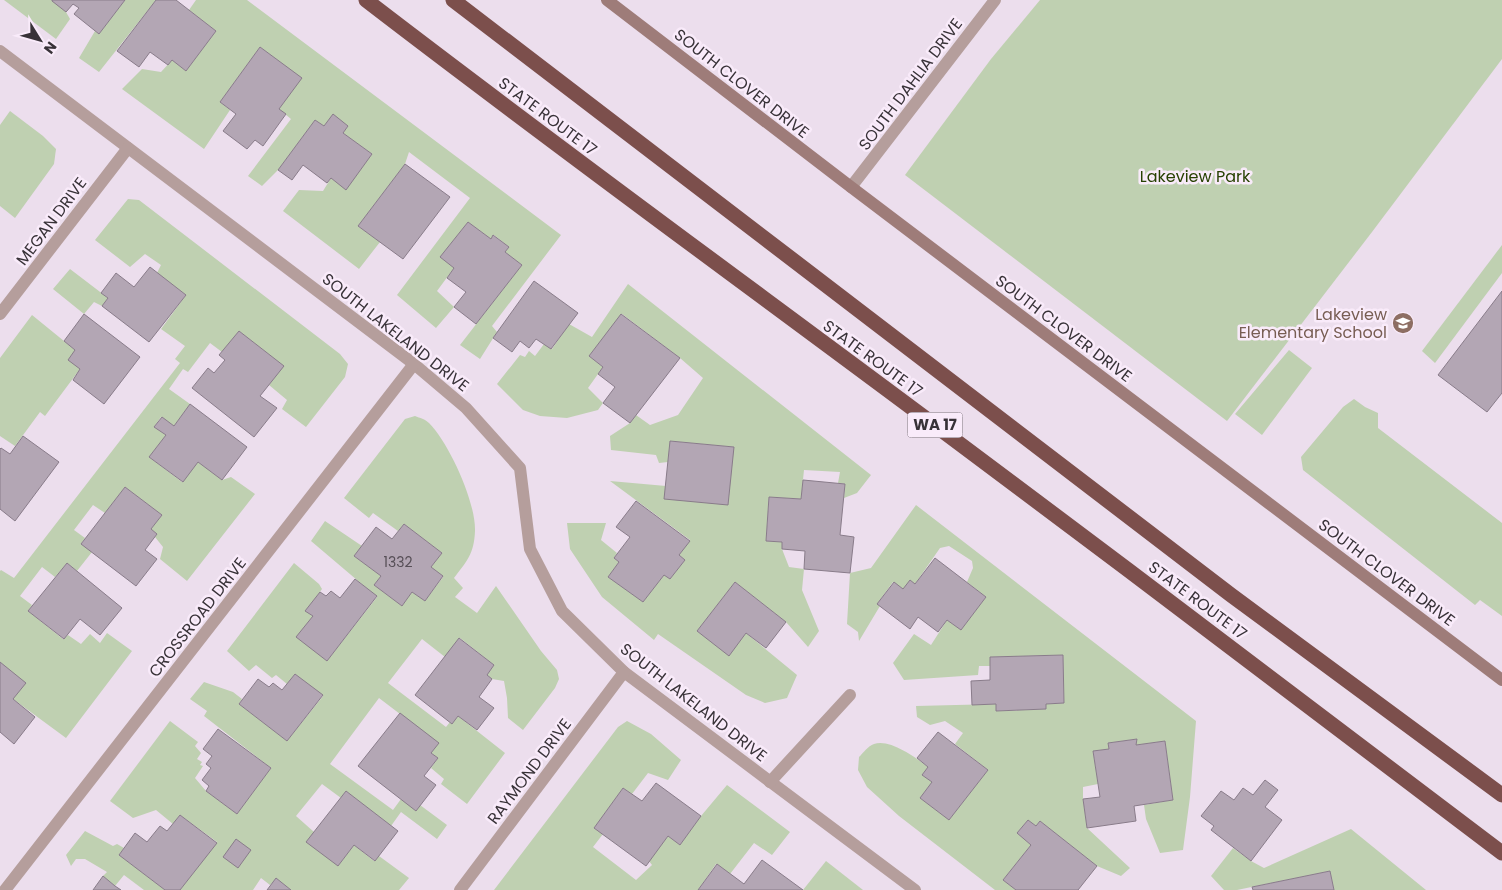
<svg xmlns="http://www.w3.org/2000/svg" width="1502" height="890" viewBox="0 0 1502 890" font-family="Poppins,sans-serif">
	<rect width="100%" height="100%" fill="#ecdeed"/>
	<g fill="#bfd0b1">
		<polygon points="4,0 52,0 66,12 70,19 56,39"/>
		<polygon points="125,0 156,0 99,72 79,58 95,31 99,34"/>
		<polygon points="196,0 247,0 561,235 492,326 497,332 480,359 460,345 522,265 505,252 509,247 494,235 491,239 468,222 441,257 454,268 437,291 454,307 436,328 397,295 470,198 409,152 405,164 358,226 380,242 359,269 283,211 299,190 323,191 331,178 346,189 372,154 343,133 348,126 333,115 324,126 315,120 278,170 262,186 248,176 291,119 279,109 301,78 260,47 220,102 230,110 204,149 122,89 142,69 161,72 172,60 186,71 216,31 189,10"/>
		<polygon points="1040,0 1502,0 1502,59 1372,232 1227,421 905,175 991,59"/>
		<polygon points="10,111 43,136 56,149 54,164 15,218 0,206 0,125"/>
		<polygon points="128,199 139,200 340,354 348,364 345,377 306,427 282,409 287,400 269,385 283,366 239,331 222,352 210,343 188,372 183,369 169,389 190,404 174,426 161,417 154,427 166,435 149,457 182,482 198,462 222,480 231,477 255,494 187,581 160,559 163,547 155,537 157,534 151,529 162,515 125,487 105,513 93,505 74,530 85,538 81,544 92,552 77,571 67,563 55,577 42,567 20,596 32,605 28,611 63,639 68,635 81,644 90,634 100,643 107,633 132,651 66,738 13,699 0,662 0,571 1,570 14,578 180,363 175,359 185,346 161,329 186,295 157,273 161,265 145,254 130,267 95,240"/>
		<polygon points="1502,245 1502,273 1435,363 1422,351"/>
		<polygon points="70,269 108,298 102,306 94,302 84,314 53,289"/>
		<polygon points="628,284 871,475 857,493 844,498 845,484 838,483 840,472 804,470 801,499 769,497 766,541 782,542 782,549 789,567 804,569 802,590 819,631 808,647 786,622 735,582 697,631 729,655 746,633 797,675 787,698 765,703 746,695 658,634 654,640 602,597 570,549 567,523 606,523 601,540 617,553 614,558 619,562 608,577 643,602 664,575 670,579 685,560 679,555 690,540 610,481 666,486 734,447 671,441 668,462 659,463 656,455 611,450 610,436 630,423 636,415 650,425 678,415 703,378 680,358 622,314 589,356 603,367 588,388 603,403 598,410 567,418 540,416 523,410 497,384 520,355 525,357 529,351 535,356 544,344 552,349 569,324 592,337"/>
		<polygon points="32,315 75,350 80,369 45,416 40,412 15,446 0,436 0,358"/>
		<polygon points="1289,350 1312,368 1262,435 1235,414"/>
		<polygon points="1354,399 1365,407 1378,413 1378,428 1502,523 1502,616 1480,600 1475,605 1303,470 1301,457 1343,407"/>
		<path d="M415,416C420,418 425,419 429,423C449,443 476,502 475,531C474,554 467,561 454,578L463,588L455,597L477,613L496,586L541,651L557,670L559,679L555,688L523,730L508,718L507,698L504,681L492,679L487,675L494,665L460,638L445,657L422,639L388,683L446,727L450,722L452,723L458,716L505,753L467,804L441,784L444,779L431,768L438,758L431,753L438,743L379,698L330,764L393,810L401,799L420,805L447,825L437,839L401,812L391,826L346,791L341,798L322,784L296,816L314,832L338,866L354,845L374,861L379,856L409,878L399,890H291L276,879L270,885L261,878L253,890H180L217,842L180,815L173,824L156,810L133,818L110,801L170,721L198,742L195,746L201,753L197,759L202,762L200,765L203,766L195,778L206,791L237,814L271,768L204,716L207,711L190,699L204,682L233,692L242,699L239,704L287,741L323,696L295,674L287,684L276,675L272,678L256,665L249,671L227,651L294,563L319,584L322,589L306,611L313,616L297,637L327,661L377,597L311,541L325,521L362,546L354,556L381,576L374,585L402,606L412,592L425,601L443,577L431,567L442,553L404,524L398,531L373,513L369,518L344,498L405,419Z"/>
		<path d="M916,505L1196,721L1190,797L1183,850L1160,853L1146,819L1144,805L1173,800L1165,741L1136,745V739L1108,743L1109,749L1093,751L1098,784L1083,787V799L1087,828L1130,868L1121,876L1097,866L1040,821L1036,826L1028,820L1017,833L1031,845L1003,880L1016,890H995L899,816L867,787L858,770L859,757C863,753 868,746 874,744C889,738 917,758 928,767L922,775L932,782L920,798L949,820L988,770L955,744L963,733L945,721L930,725L917,717L916,706L996,704L997,711L1045,709L1046,704L1064,703L1063,655L990,657V666H979L978,675L904,680L893,663L914,634L931,645L947,620L961,630L986,597L967,582L973,568L972,561L949,546L940,548L915,584L903,589L893,582L877,604L880,606L859,641L858,632L847,624L850,573L871,568Z"/>
		<polygon points="627,721 651,734 681,760 668,780 648,773 632,794 623,788 594,828 603,834 593,847 636,880 652,865 649,861 668,836 680,845 701,816 727,785 790,832 772,855 754,843 730,874 716,864 698,890 494,890 618,727"/>
		<polygon points="1351,829 1426,890 1334,890 1330,871 1237,890 1224,890 1211,876 1233,848 1251,861 1264,868"/>
		<polygon points="85,831 113,846 117,844 124,848 119,855 165,890 144,890 124,875 115,886 103,876 107,872 85,859 76,859 71,866 66,855"/>
		<polygon points="826,861 863,890 803,890"/>
	</g>
	<g fill="#b3a6b4" stroke="#897c8a">
		<polygon points="52,0 125,0 99,34 74,14 79,8 73,4 66,12 52,1"/>
		<polygon points="156,0 176,0 216,31 186,71 172,60 168,65 150,52 139,67 117,51"/>
		<polygon points="260,47 302,78 279,109 286,114 263,146 255,140 247,149 223,131 236,114 220,102"/>
		<polygon points="333,114 348,126 343,133 372,154 346,190 331,178 327,183 303,165 292,180 278,170 315,120 324,126"/>
		<polygon points="405,164 450,197 403,259 358,226"/>
		<polygon points="468,222 491,239 493,235 509,247 505,252 522,265 476,324 454,307 466,292 447,278 454,268 440,257"/>
		<polygon points="150,267 186,295 149,342 102,306 108,298 101,293 116,273 134,287"/>
		<polygon points="534,281 578,313 551,349 536,339 529,348 520,341 512,352 493,338"/>
		<polygon points="1502,291 1502,393 1487,412 1438,375"/>
		<polygon points="84,314 140,357 104,404 73,380 80,369 68,360 75,350 64,341"/>
		<polygon points="621,314 680,358 630,423 603,403 615,387 598,374 603,367 589,356"/>
		<polygon points="239,331 284,366 260,396 277,408 254,437 192,388 208,368 214,373 225,360 219,355"/>
		<polygon points="190,404 247,447 222,480 198,462 183,482 149,457 166,435 154,427 162,417 174,426"/>
		<polygon points="23,436 59,462 15,521 0,509 0,449 1,448 10,454"/>
		<polygon points="670,441 734,447 728,505 664,499"/>
		<polygon points="803,480 845,484 840,535 854,537 850,573 804,569 805,551 782,549 782,542 766,541 769,497 801,499"/>
		<polygon points="125,487 162,515 151,529 157,534 145,550 157,559 136,586 81,544"/>
		<polygon points="636,501 690,541 679,555 685,560 670,579 664,575 643,602 608,577 619,562 614,558 630,537 616,527"/>
		<polygon points="404,524 442,553 431,567 443,576 425,601 412,592 402,606 374,585 381,576 354,556 376,527 392,539"/>
		<polygon points="935,558 986,597 961,630 947,620 938,632 918,617 910,629 877,604 894,582 903,589 910,580 915,584"/>
		<polygon points="67,563 122,608 100,635 80,619 64,639 28,611"/>
		<polygon points="355,579 377,596 327,661 296,637 313,616 305,611 320,592 326,596 331,591 340,598"/>
		<polygon points="735,582 786,622 766,648 746,633 729,656 697,631"/>
		<polygon points="459,638 494,665 487,675 492,679 479,697 494,708 477,730 458,716 452,724 415,695"/>
		<polygon points="1063,655 1064,703 1046,704 1046,709 996,711 996,704 972,705 971,681 990,680 990,657"/>
		<polygon points="0,662 26,683 13,699 35,717 14,744 0,732"/>
		<polygon points="295,674 323,695 287,741 239,704 258,679 269,687 273,683 282,690"/>
		<polygon points="400,713 439,743 431,753 438,758 424,776 436,785 416,811 358,766"/>
		<polygon points="218,729 271,768 237,814 206,791 209,786 202,780 211,768 206,764 212,756 203,749"/>
		<polygon points="938,732 988,770 949,820 920,798 932,782 922,775 928,767 917,758"/>
		<polygon points="1137,739 1136,745 1165,741 1173,800 1134,806 1136,821 1087,828 1083,799 1100,797 1093,751 1109,749 1108,743"/>
		<polygon points="1265,780 1278,790 1265,807 1282,820 1251,861 1211,830 1214,826 1201,816 1221,791 1234,800 1243,788 1253,795"/>
		<polygon points="656,783 701,816 680,845 668,836 646,866 594,828 623,788 642,801"/>
		<polygon points="346,791 398,831 375,861 354,845 338,866 306,842"/>
		<polygon points="180,815 217,843 180,890 165,890 119,855 135,833 147,842 160,826 167,831"/>
		<polygon points="1028,820 1036,826 1040,821 1097,866 1078,890 1016,890 1003,880 1031,845 1017,833"/>
		<polygon points="236,839 251,850 238,868 223,857"/>
		<polygon points="762,860 803,890 698,890 717,864 744,884"/>
		<polygon points="1330,871 1334,890 1253,890 1252,887"/>
		<polygon points="103,876 115,886 121,890 93,890"/>
		<polygon points="276,878 291,890 267,890"/>
	</g>
	<g fill="none" stroke-linecap="round" stroke-linejoin="round">
		<g stroke="#b59e9c" stroke-width="12">
			<polyline points="0,51 414,364 466,408 520,468 530,549 562,611 624,672 915,890"/>
			<polyline points="851,187 995,0"/>
			<polyline points="0,314 128,148"/>
			<polyline points="770,782 850,695"/>
			<polyline points="5,890 414,364"/>
			<polyline points="460,890 624,672"/>
		</g>
		<polyline stroke="#9e7c79" stroke-width="12" points="607,0 851,187 1502,680"/>
		<g stroke="#7c4f4c" stroke-width="15">
			<path d="M366,0C557,147 751,288 944,432C1131,571 1316,712 1502,853"/>
			<polyline points="453,0 1231,595 1502,795"/>
		</g>
	</g>
	<defs>
		<g id="school-disc" transform="scale(1.125)"><circle r="9.5" fill="#8d6e63" stroke="#f9ebfa"/><path d="M0-5L7-2L0 1L-7-2ZM-4 1L0 2.5L4 1V4Q0 6-4 4Z" fill="#fff"/></g>
	</defs>
	<g fill-rule="evenodd">
		<use href="#school-disc" x="1403" y="323"/>
	</g>
	<g text-anchor="middle" stroke-width="5" stroke-linejoin="round" paint-order="stroke">
		<g font-size="14" fill="#574f57">
			<text x="398" y="567">1332</text>
		</g>
		<rect fill="#f9ebfa" stroke="#726a72" stroke-width="1" x="907.5" y="412.5" width="55" height="25" rx="4"/>
		<g font-size="15" font-weight="bold" fill="#383238">
			<text x="935" y="430">WA 17</text>
		</g>
		<g font-size="16" fill="#383238" stroke="#f9ebfa">
			<text transform="translate(742 83) rotate(38)" y="6">SOUTH CLOVER DRIVE</text>
			<text transform="translate(910 84) rotate(-53)" y="6">SOUTH DAHLIA DRIVE</text>
			<text transform="translate(548 116) rotate(37)" y="6">STATE ROUTE 17</text>
			<text transform="translate(51 221) rotate(-53)" y="6">MEGAN DRIVE</text>
			<text transform="translate(1064 328) rotate(37)" y="6">SOUTH CLOVER DRIVE</text>
			<text transform="translate(396 332) rotate(38)" y="6">SOUTH LAKELAND DRIVE</text>
			<text transform="translate(873 358) rotate(36)" y="6">STATE ROUTE 17</text>
			<text transform="translate(1387 572) rotate(37)" y="6">SOUTH CLOVER DRIVE</text>
			<text transform="translate(1198 600) rotate(37)" y="6">STATE ROUTE 17</text>
			<text transform="translate(197 617) rotate(-52)" y="6">CROSSROAD DRIVE</text>
			<text transform="translate(694 702) rotate(38)" y="6">SOUTH LAKELAND DRIVE</text>
			<text transform="translate(529 771) rotate(-53)" y="6">RAYMOND DRIVE</text>
		</g>
		<g font-size="16" fill="#274102" stroke="#f9ebfa">
			<text x="1195" y="182">Lakeview Park</text>
		</g>
		<g font-size="16" fill="#785e54" stroke="#f9ebfa" text-anchor="end">
			<text x="1387" y="320">Lakeview<tspan x="1387" dy="18">Elementary School</tspan></text>
		</g>
	</g>
	<g transform="translate(40 40) rotate(127)" stroke="#f9ebfa" stroke-width="4" paint-order="stroke">
	<path d="M0-4L9 19L0 12L-9 19Z" fill="#383238"/>
	<text y="-8" font-size="14" font-weight="bold" text-anchor="middle" fill="#383238">N</text>
	</g>
</svg>
